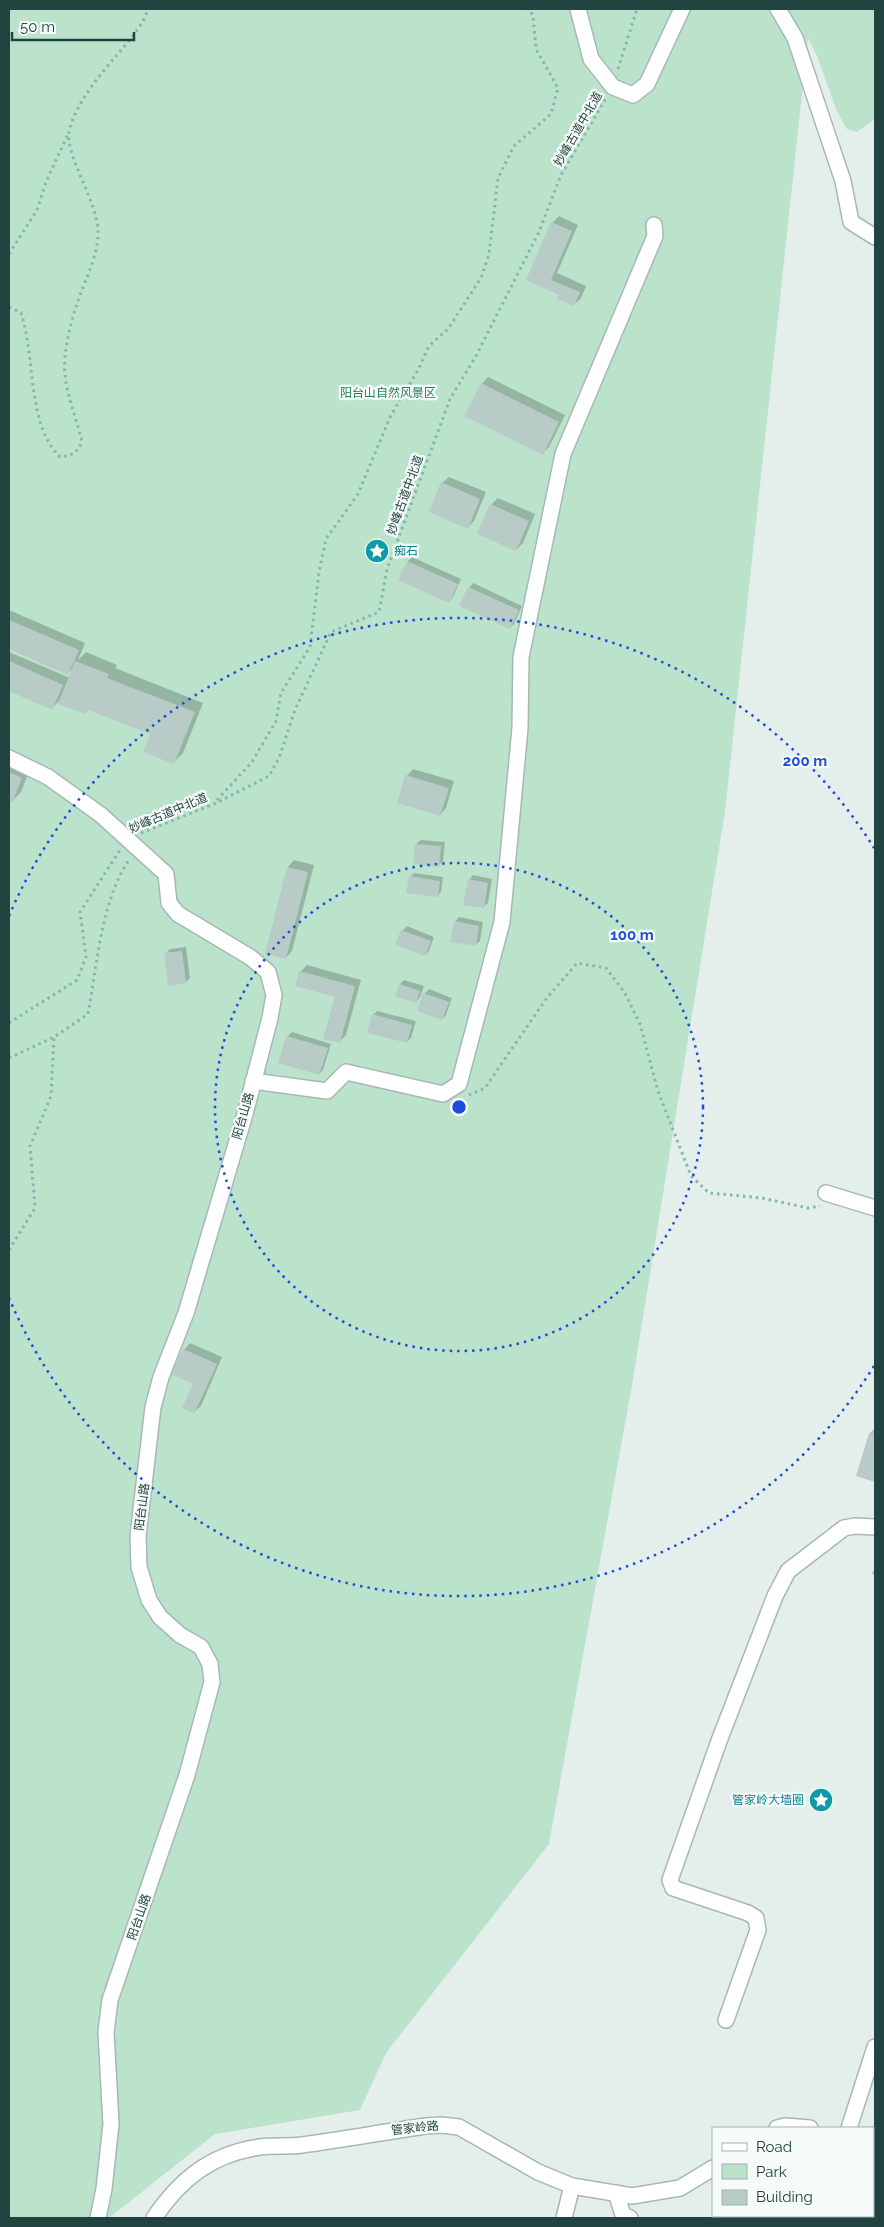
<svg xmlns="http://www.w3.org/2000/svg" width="884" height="2227" viewBox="0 0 884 2227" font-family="Raleway,'Noto Sans SC',sans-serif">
	<rect width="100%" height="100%" fill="#e4efec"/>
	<polygon fill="#bbe3cc" points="9,9 875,9 875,119 857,132 847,129 836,109 817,56 808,38 725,812 632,1385 549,1844 386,2053 360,2110 215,2134 109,2218 9,2218"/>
	<g fill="#0003">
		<polygon points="559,216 578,225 557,273 586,286 581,298 574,305 560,294 528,280 552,223"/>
		<polygon points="488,377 565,415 549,447 543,453 482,384"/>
		<polygon points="449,477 486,492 474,521 467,528 442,483"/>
		<polygon points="498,498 535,514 523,543 516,550 491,505"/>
		<polygon points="412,557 461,579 453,597 449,602 400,579 408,561"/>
		<polygon points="473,583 522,606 514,624 510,628 469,588"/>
		<polygon points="9,610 85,643 78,660 86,652 117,665 115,668 203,703 183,753 174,762 152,734 89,709 85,713 62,698 52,708 9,689 9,652 70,678 74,668 68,673 9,648"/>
		<polygon points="9,760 30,769 21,792 12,801 9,800"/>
		<polygon points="413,769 454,781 446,808 440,815 407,776"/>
		<polygon points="421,840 445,842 443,861 438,866 416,844"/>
		<polygon points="294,860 314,865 292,951 286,958 288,867"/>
		<polygon points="414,873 443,877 441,892 437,896 410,877"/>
		<polygon points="473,875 492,879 488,903 483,907 469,880"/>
		<polygon points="459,917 483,922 480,941 475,945 455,922"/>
		<polygon points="407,926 434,937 429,951 425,955 397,944 403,930"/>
		<polygon points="186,947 190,978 186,982 165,954 170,949"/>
		<polygon points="307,965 361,980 346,1035 339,1042 336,997 300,972"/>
		<polygon points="404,980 424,986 420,997 416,1002 400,984"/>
		<polygon points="429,989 452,998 446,1015 442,1019 424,994"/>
		<polygon points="377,1011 416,1021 411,1038 407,1042 373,1015"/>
		<polygon points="292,1032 331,1044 323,1070 319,1074 287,1037"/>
		<polygon points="190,1343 222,1357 201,1406 194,1412 195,1383 184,1350"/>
		<polygon points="875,1428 875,1481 857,1475 870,1433"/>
		<polygon points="875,1566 875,1575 872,1574"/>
	</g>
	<g fill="#b9cbc6">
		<polygon points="551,222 572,231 551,280 580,292 574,306 557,299 559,295 526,280"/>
		<polygon points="481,383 559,422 543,455 464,416"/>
		<polygon points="441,482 480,499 468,529 429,512"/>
		<polygon points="490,504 529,521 516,551 477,534"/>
		<polygon points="407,561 458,584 449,603 398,580"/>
		<polygon points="468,587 519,610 510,629 459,606"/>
		<polygon points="9,620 79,650 68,675 9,649"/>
		<polygon points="9,661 63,685 52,710 9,691"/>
		<polygon points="75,661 109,674 107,678 195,712 174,764 143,752 150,734 88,710 86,714 58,704"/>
		<polygon points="9,772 22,778 12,803 9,801"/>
		<polygon points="405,775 449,788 440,816 397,803"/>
		<polygon points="415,844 441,846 439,867 413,864"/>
		<polygon points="287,867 308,872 286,959 265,954"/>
		<polygon points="409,876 440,881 438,897 406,893"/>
		<polygon points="468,879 488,883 484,908 463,905"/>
		<polygon points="454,921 479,926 476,946 450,942"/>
		<polygon points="401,930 431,941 425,956 395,945"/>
		<polygon points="182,951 186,983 168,986 164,953"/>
		<polygon points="299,971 355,986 340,1043 323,1039 335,997 295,986"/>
		<polygon points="399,984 420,991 416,1003 395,996"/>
		<polygon points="423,993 449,1002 442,1020 417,1011"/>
		<polygon points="372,1014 412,1025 407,1043 367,1033"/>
		<polygon points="286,1036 328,1048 319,1075 278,1063"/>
		<polygon points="183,1349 217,1364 194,1414 182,1408 193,1384 171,1374"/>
		<polygon points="869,1433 875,1435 875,1482 856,1476"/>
	</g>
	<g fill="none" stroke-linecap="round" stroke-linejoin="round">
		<g stroke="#a6b8b5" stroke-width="18">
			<g id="minor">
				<polyline points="578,9 591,59 613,87 633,95 647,84 682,9"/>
				<polyline points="778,9 795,38 843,181 851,222 875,237"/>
				<polyline points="9,758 48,777 101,815 166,874 169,903 178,914 250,957 268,972 274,995 270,1018 245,1114 186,1313 161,1377 153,1407 138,1536 139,1567 149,1600 160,1617 180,1635 201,1647 210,1664 212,1682 187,1775 110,2000 106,2032 111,2124 104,2189 98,2218"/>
				<polyline points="253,1081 327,1091 346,1072 443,1094 459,1084 502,922 520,728 521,657 563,454 655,236 654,225"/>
				<polyline points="826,1193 875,1208"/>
				<polyline points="726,2020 758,1930 756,1918 748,1913 673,1888 670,1880 719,1741 775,1596 788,1571 844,1528 855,1526 875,1527"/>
				<polyline points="777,2128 785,2126 810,2128"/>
				<polyline points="849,2128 875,2047"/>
				<polyline points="873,2135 875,2135"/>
				<polyline points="616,2193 623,2215 630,2218"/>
				<path d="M154,2218C181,2178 212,2154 260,2147C274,2145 288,2147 302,2145C344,2139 385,2132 426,2126L441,2125L459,2127L538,2172L572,2186L632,2196L680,2188L713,2168"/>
				<polyline points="564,2218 572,2186"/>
			</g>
		</g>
		<g stroke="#81b7ae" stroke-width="3" stroke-dasharray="2.5 4" stroke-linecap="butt">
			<polyline points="618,69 637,9"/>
			<polyline points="9,254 37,210 46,182 68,134"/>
			<path d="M9,307L21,313C36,357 26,423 60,457C72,456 77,453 82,442C76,414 62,387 65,357C67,336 73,315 80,295C88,274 99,252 98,230C97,202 65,154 69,132C75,104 99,76 117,55C128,42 143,26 148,9"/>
			<polyline points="217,800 252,762 276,721 281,693 310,647 319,572 326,539 358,494 390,417 418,370 429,346 448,329 481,278 489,254 498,178 514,146 551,114 558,88 536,49 533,15 528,9"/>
			<polyline points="141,833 214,804 269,776 279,758 295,710 331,632 379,612 387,569 450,399 476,356 539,232 561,175 606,98"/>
			<polyline points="9,1023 77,980 86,957 80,912 120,850"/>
			<path d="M9,1058L54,1037L88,1014C97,966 101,901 129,860"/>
			<polyline points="469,1095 485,1088 546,999 577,963 606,968 625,993 640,1024 658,1091 691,1176 709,1193 762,1198 808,1208 820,1206"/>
			<polyline points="9,1250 35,1208 30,1146 51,1096 54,1037"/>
		</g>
		<use href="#minor" stroke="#fff" stroke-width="15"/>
	</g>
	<g fill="none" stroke="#1d4ed8" stroke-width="2.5" stroke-dasharray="2.5 5">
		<circle cx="459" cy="1107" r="244"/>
		<path d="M874 1366A489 489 0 0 1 9 1298M9 916A489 489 0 0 1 874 848"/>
	</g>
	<defs>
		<g id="sight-disc" transform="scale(1.25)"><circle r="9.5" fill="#0f9aa8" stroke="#f6fbf9"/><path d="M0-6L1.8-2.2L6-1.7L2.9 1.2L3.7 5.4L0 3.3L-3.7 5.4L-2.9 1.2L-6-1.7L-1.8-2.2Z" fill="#fff"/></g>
	</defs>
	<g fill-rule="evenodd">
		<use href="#sight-disc" x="377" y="551"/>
		<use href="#sight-disc" x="821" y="1800"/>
	</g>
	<g text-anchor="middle" stroke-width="4.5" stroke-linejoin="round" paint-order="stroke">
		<g font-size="12" fill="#214440" stroke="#f6fbf9">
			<text transform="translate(578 129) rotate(-60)" y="4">妙峰古道中北道</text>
			<text transform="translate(405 495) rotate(-70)" y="4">妙峰古道中北道</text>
			<text transform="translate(168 813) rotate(-23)" y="4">妙峰古道中北道</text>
			<text transform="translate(243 1116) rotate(-74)" y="4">阳台山路</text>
			<text transform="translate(142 1507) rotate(-83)" y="4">阳台山路</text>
			<text transform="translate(139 1917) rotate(-71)" y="4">阳台山路</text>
			<text transform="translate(415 2128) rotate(-6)" y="4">管家岭路</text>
		</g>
		<g font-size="12" fill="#258057" stroke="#f6fbf9">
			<text x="388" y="397">阳台山自然风景区</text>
		</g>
		<g font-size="12" fill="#0d838f" stroke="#f6fbf9" text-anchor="start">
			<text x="394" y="555">痴石</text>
			<text x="804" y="1804" text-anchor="end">管家岭大墙圈</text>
		</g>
	</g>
	<circle cx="459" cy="1107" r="8" fill="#1d4ed8" stroke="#f6fbf9" stroke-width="2.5"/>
	<g font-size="15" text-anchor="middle" font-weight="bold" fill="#1d4ed8" stroke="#f6fbf9" stroke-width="4.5" stroke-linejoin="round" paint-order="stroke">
		<text x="805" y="766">200 m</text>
		<text x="632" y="940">100 m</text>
	</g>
	<rect width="884" height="2227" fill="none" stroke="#214440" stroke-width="20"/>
	<rect x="712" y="2127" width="162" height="90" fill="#f6fbf9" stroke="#a1b2af"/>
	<rect x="722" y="2143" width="25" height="8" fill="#ffffff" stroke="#a1b2af"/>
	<text x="756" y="2152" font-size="15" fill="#214440">Road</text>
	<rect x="722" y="2164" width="25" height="15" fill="#bbe3cc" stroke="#a1b2af"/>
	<text x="756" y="2177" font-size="15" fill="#214440">Park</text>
	<rect x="722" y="2190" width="25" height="15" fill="#b9cbc6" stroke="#a1b2af"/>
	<text x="756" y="2202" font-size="15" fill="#214440">Building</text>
	<path d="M12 32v8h122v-8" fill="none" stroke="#214440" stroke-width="2.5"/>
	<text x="20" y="32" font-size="15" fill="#214440" stroke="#f6fbf9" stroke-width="4" paint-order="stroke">50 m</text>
</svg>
